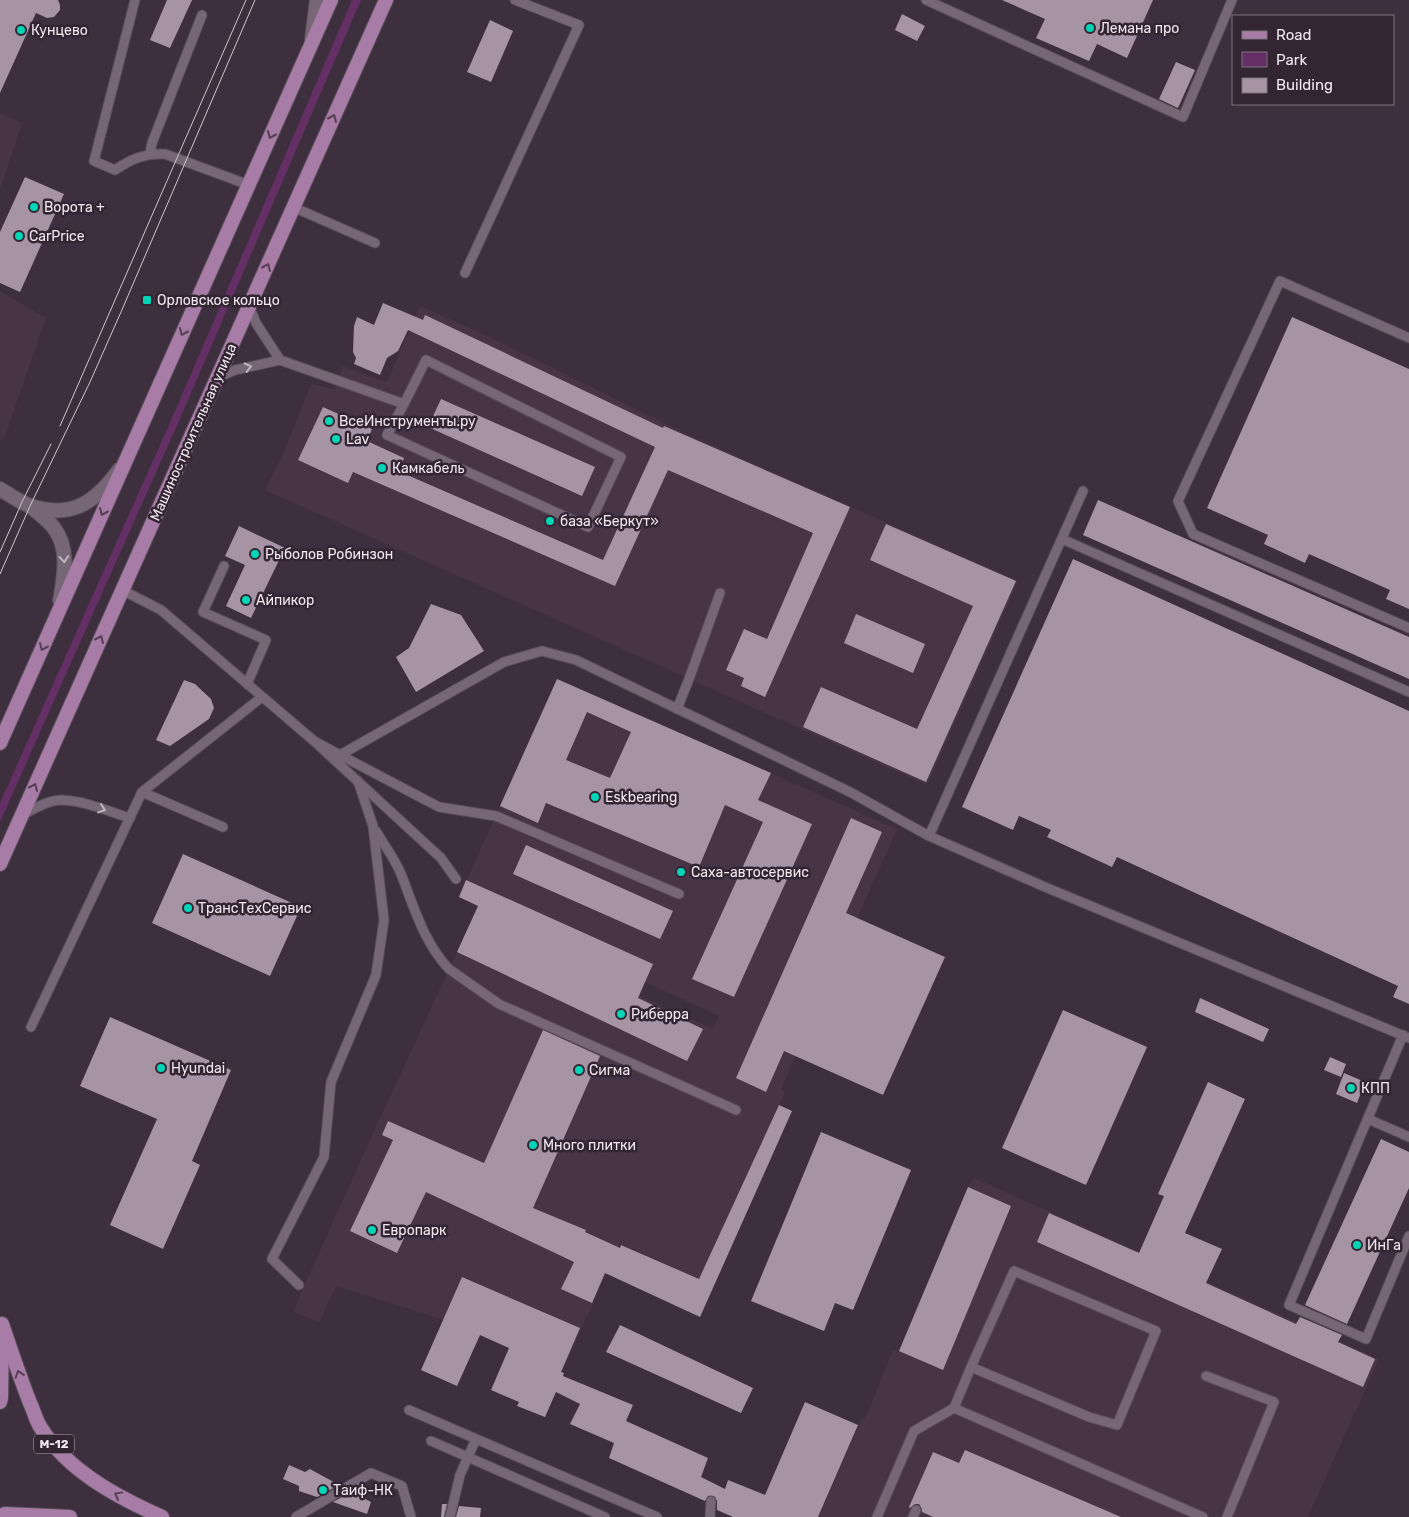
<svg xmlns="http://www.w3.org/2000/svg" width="1409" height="1517" viewBox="0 0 1409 1517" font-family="Rubik,sans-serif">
	<rect width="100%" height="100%" fill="#3d2f3d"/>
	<g fill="#483447">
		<polygon points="0,113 22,123 0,190"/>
		<polygon points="0,291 46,318 4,439 0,440"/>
		<polygon points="420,306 485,335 687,434 1018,581 927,785 265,490 285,449 311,384 334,389 343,366 387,382"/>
		<polygon points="557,679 897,829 781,1089 785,1092 699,1279 620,1243 562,1372 444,1320 336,1286 319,1323 293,1311 373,1133 472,920 713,1029 719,1016 459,897"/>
		<polygon points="974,1178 1379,1359 1308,1517 819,1517 861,1420 866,1417 893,1350 899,1351 968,1187"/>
	</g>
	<polygon fill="#642f64" points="352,0 361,0 179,421 0,822 0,803 172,418"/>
	<g fill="#a694a5" fill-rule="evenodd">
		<polygon points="0,0 58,0 60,5 60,10 54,17 47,18 36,13 0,93"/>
		<polygon points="167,0 192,0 170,48 150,40"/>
		<polygon points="1002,0 1153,0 1127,58 1097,44 1089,61 1036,38 1045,19"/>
		<polygon points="902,14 925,26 917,41 895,30"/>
		<polygon points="490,20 513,31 491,82 467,72"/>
		<polygon points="1176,62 1195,70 1178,108 1159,99"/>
		<polygon points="25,177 64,194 20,292 0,283 0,232"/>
		<polygon points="383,303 423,320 425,315 663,428 664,426 850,507 765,697 741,686 744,678 726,670 744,629 767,639 813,533 668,470 615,586 353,472 348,483 298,460 323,407 372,429 367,441 404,458 398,471 603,560 655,447 408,330 398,351 387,358 380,375 354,364 356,358 353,352 354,326 357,317 374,325"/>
		<polygon points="1292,317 1409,369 1409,609 1386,599 1390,590 1309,554 1305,563 1264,544 1268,535 1207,508"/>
		<polygon points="441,399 595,467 582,496 428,427"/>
		<polygon points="1098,500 1409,637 1409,679 1083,535"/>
		<polygon points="886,524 1016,581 926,782 803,727 821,687 917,729 973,606 870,560"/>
		<polygon points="239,526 285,548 251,618 226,606 245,565 225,556"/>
		<polygon points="1073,559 1409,711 1409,1004 1393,997 1398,986 1117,857 1112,867 1047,837 1051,830 1019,816 1013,830 962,807"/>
		<polygon points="431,604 461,615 484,651 416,692 396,657 409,648"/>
		<polygon points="856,614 925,644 913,673 844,643"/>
		<path d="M557,679L771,773L758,800L812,824L734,997L692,979L763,822L725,805L699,867L546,803L538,823L500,806ZM587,712L631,732L610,778L566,760Z"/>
		<polygon points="184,680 195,684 211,699 214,708 209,719 170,746 156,740"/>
		<polygon points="851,818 882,832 846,913 945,957 883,1095 784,1051 766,1092 736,1078"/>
		<polygon points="526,845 673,911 660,939 513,874"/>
		<polygon points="183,854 301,907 270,976 152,923"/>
		<polygon points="466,880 653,964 638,998 703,1029 687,1061 457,952 478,906 459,897"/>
		<polygon points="1200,998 1269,1029 1263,1042 1195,1012"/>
		<polygon points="1063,1010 1147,1047 1086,1185 1002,1148"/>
		<polygon points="110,1017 231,1070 192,1161 200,1165 163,1249 110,1225 157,1119 80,1086"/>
		<polygon points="543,1030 600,1056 533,1208 586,1230 585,1232 620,1248 621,1245 699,1279 779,1105 792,1111 700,1317 605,1273 592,1303 561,1289 574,1262 426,1192 397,1253 350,1231 393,1140 382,1135 388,1121 484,1163"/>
		<polygon points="1330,1057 1346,1064 1341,1077 1324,1070"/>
		<polygon points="1344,1073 1365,1082 1357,1103 1336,1094"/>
		<polygon points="1208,1082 1245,1099 1185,1233 1222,1249 1206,1283 1296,1324 1300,1317 1342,1335 1338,1342 1375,1359 1363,1387 1037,1242 1049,1213 1139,1253 1164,1196 1158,1194"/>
		<polygon points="821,1132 911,1170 853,1310 835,1303 824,1331 751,1301"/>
		<polygon points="1381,1139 1409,1152 1409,1188 1347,1324 1305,1305"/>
		<polygon points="968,1187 1011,1206 943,1370 899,1351"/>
		<polygon points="462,1277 580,1328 561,1372 564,1373 563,1376 633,1405 626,1421 708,1458 701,1477 725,1489 728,1480 765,1495 805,1402 858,1425 818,1517 733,1517 717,1510 717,1501 714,1496 708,1496 705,1501 609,1458 614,1443 570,1424 580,1404 556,1392 545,1417 517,1406 519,1402 491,1390 509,1348 480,1335 457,1386 421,1370"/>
		<polygon points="620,1325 753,1388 741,1413 606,1352"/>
		<polygon points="965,1450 1121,1517 933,1517 922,1512 922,1509 919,1504 915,1504 910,1508 909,1507 933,1452 959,1463"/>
		<polygon points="289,1465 305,1472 310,1469 339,1485 317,1497 299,1491 299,1486 283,1479"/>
		<polygon points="351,1492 371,1502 367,1514 333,1502"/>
		<polygon points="442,1504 447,1504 444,1517 441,1517"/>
		<polygon points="459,1506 481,1508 480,1517 456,1517"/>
	</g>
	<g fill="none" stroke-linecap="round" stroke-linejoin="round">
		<g stroke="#594d59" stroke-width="11">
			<g id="service">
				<path d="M135,0L94,161L115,170C131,159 145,153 165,154L249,185"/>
				<polyline points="926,0 1183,117 1232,0"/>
				<polyline points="150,153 152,143 202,15"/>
				<polyline points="293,207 375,243"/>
				<polyline points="465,273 579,25 515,0"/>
				<polyline points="249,306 256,323 280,360"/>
				<polyline points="1409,338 1280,281 1178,501 1193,534 1409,628"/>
				<polyline points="217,378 235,370 280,360 404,404 426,360 621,457 588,527 387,435 404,404"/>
				<polyline points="1062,539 1409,692"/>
				<polyline points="224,566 203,612 266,640 247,684"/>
				<polyline points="122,590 161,610 314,741 441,858 456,879"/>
				<polyline points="677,709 689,679 720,593"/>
				<polyline points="314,741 340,755 504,662 542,651 576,660 850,792 929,836 1045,887 1409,1038"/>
				<polyline points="340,755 439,807 496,816 679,894"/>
				<polyline points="142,792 223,827"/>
				<path d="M22,815C34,809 48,800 62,800C85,801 108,811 130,818"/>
				<path d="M376,831C384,845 395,859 401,874C414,907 424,943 449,969L499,1004L736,1110"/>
				<polyline points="929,836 1083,491"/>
				<polyline points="31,1027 142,792 262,697"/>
				<polyline points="1403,1035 1289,1305 1366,1339 1409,1236"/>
				<polyline points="1368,1119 1409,1137"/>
				<polyline points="299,1285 272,1259 324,1157 331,1082 376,975 384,920 373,826 358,781"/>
				<polyline points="1206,1376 1274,1402 1227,1517"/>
				<polyline points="954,1408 971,1367 1014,1271 1156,1331 1117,1425 1089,1417 971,1367"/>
				<polyline points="409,1410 657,1517"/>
				<polyline points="431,1441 605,1517"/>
				<polyline points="296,1517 371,1473 402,1486 411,1517"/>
				<polyline points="450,1517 460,1475 476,1439"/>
				<polyline points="710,1517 711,1501"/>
				<polyline points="877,1517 914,1431 954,1408 1203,1517"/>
				<polyline points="913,1517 916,1510"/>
			</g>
		</g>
		<g stroke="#594d59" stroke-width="16">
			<g id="tertiary">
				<polyline points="312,39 317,0"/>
				<path d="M0,489C10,495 20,502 30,506C71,519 95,503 119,470"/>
				<path d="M30,506C38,513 48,520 54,528C70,549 64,577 60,601"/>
			</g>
		</g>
		<g stroke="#594d59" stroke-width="16">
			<g id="primary">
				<polyline points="0,743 331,0"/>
				<polyline points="0,864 386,0"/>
				<path d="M2,1324C11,1351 20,1377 30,1403C34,1411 36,1421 41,1428C68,1471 117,1497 162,1517"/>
				<polyline points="0,1402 1,1398 2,1336"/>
				<polyline points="0,1516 5,1514 70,1517"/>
			</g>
		</g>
		<use href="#service" stroke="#776676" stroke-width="9"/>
		<use href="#tertiary" stroke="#776676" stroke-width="14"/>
		<use href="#primary" stroke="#a77ca6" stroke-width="14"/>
		<g stroke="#d0c5cf" stroke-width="1">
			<polyline points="60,426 246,0"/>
			<polyline points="0,552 22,502 51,444"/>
			<polyline points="0,574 30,506 90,382 121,312 255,0"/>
		</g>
	</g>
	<defs><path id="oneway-chevron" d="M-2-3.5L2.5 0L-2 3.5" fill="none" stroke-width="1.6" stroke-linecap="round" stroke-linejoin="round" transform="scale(1.25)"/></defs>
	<g stroke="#563f55">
		<use href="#oneway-chevron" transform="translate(333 118) rotate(-66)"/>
		<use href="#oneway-chevron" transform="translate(271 135) rotate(114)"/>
		<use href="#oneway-chevron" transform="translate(267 267) rotate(-66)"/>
		<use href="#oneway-chevron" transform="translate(183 332) rotate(114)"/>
		<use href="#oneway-chevron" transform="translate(103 512) rotate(114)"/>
		<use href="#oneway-chevron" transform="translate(100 639) rotate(-66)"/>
		<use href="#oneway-chevron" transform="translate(43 647) rotate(114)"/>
		<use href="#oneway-chevron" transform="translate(34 787) rotate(-66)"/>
		<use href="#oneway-chevron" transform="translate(19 1374) rotate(-109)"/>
		<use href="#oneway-chevron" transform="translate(118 1495) rotate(-151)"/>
	</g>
	<g stroke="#c0b3bf">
		<use href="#oneway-chevron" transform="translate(248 367) rotate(-14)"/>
		<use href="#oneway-chevron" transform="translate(64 559) rotate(85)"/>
		<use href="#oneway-chevron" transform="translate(102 809) rotate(18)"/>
	</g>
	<g fill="#04d5b6" stroke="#332532" stroke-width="2">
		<circle cx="1090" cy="28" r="5"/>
		<circle cx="21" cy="30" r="5"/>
		<circle cx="34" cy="207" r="5"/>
		<circle cx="19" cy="236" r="5"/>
		<rect x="142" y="295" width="10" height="10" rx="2.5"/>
		<circle cx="329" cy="421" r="5"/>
		<circle cx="336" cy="439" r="5"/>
		<circle cx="382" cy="468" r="5"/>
		<circle cx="550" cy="521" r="5"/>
		<circle cx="255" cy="554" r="5"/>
		<circle cx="246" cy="600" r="5"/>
		<circle cx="595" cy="797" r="5"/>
		<circle cx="681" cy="872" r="5"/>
		<circle cx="188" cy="908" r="5"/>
		<circle cx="621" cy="1014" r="5"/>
		<circle cx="161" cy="1068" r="5"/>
		<circle cx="579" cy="1070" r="5"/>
		<circle cx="1351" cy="1088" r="5"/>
		<circle cx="533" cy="1145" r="5"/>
		<circle cx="372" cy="1230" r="5"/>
		<circle cx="1357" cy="1245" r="5"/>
		<circle cx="323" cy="1490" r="5"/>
	</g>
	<g text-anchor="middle" stroke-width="5" stroke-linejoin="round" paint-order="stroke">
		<rect fill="#332532" stroke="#b8adb7" stroke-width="1" x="34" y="1434.5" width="40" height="19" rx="4"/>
		<g font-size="12" font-weight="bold" fill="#f1e7f0">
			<text x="54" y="1448">М-12</text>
		</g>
		<g font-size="14" fill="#f1e7f0" stroke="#332532" text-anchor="start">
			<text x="1100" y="33">Лемана про</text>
			<text x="31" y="35">Кунцево</text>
			<text x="44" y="212">Ворота +</text>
			<text x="29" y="241">CarPrice</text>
			<text x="157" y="305">Орловское кольцо</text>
			<text x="339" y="426">ВсеИнструменты.ру</text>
			<text x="346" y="444">Lav</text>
			<text x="392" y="473">Камкабель</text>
			<text x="560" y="526">база «Беркут»</text>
			<text x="265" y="559">Рыболов Робинзон</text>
			<text x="256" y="605">Айпикор</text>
			<text x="605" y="802">Eskbearing</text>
			<text x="691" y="877">Саха-автосервис</text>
			<text x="198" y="913">ТрансТехСервис</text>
			<text x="631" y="1019">Риберра</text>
			<text x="171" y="1073">Hyundai</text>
			<text x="589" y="1075">Сигма</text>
			<text x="1361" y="1093">КПП</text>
			<text x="543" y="1150">Много плитки</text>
			<text x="382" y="1235">Европарк</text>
			<text x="1367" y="1250">ИнГа</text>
			<text x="333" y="1495">Таиф-НК</text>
		</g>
		<g font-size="14" fill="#f1e7f0" stroke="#332532">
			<text transform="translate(193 432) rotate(-66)" y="5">Машиностроительная улица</text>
		</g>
	</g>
	<rect x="1232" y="15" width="162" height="90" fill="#332532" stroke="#7f737e"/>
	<rect x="1242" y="31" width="25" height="8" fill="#a77ca6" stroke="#7f737e"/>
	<text x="1276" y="40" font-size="15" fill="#f1e7f0">Road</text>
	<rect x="1242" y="52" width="25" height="15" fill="#642f64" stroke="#7f737e"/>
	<text x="1276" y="65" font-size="15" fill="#f1e7f0">Park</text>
	<rect x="1242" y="78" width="25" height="15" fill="#a694a5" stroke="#7f737e"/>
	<text x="1276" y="90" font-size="15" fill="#f1e7f0">Building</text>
</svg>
